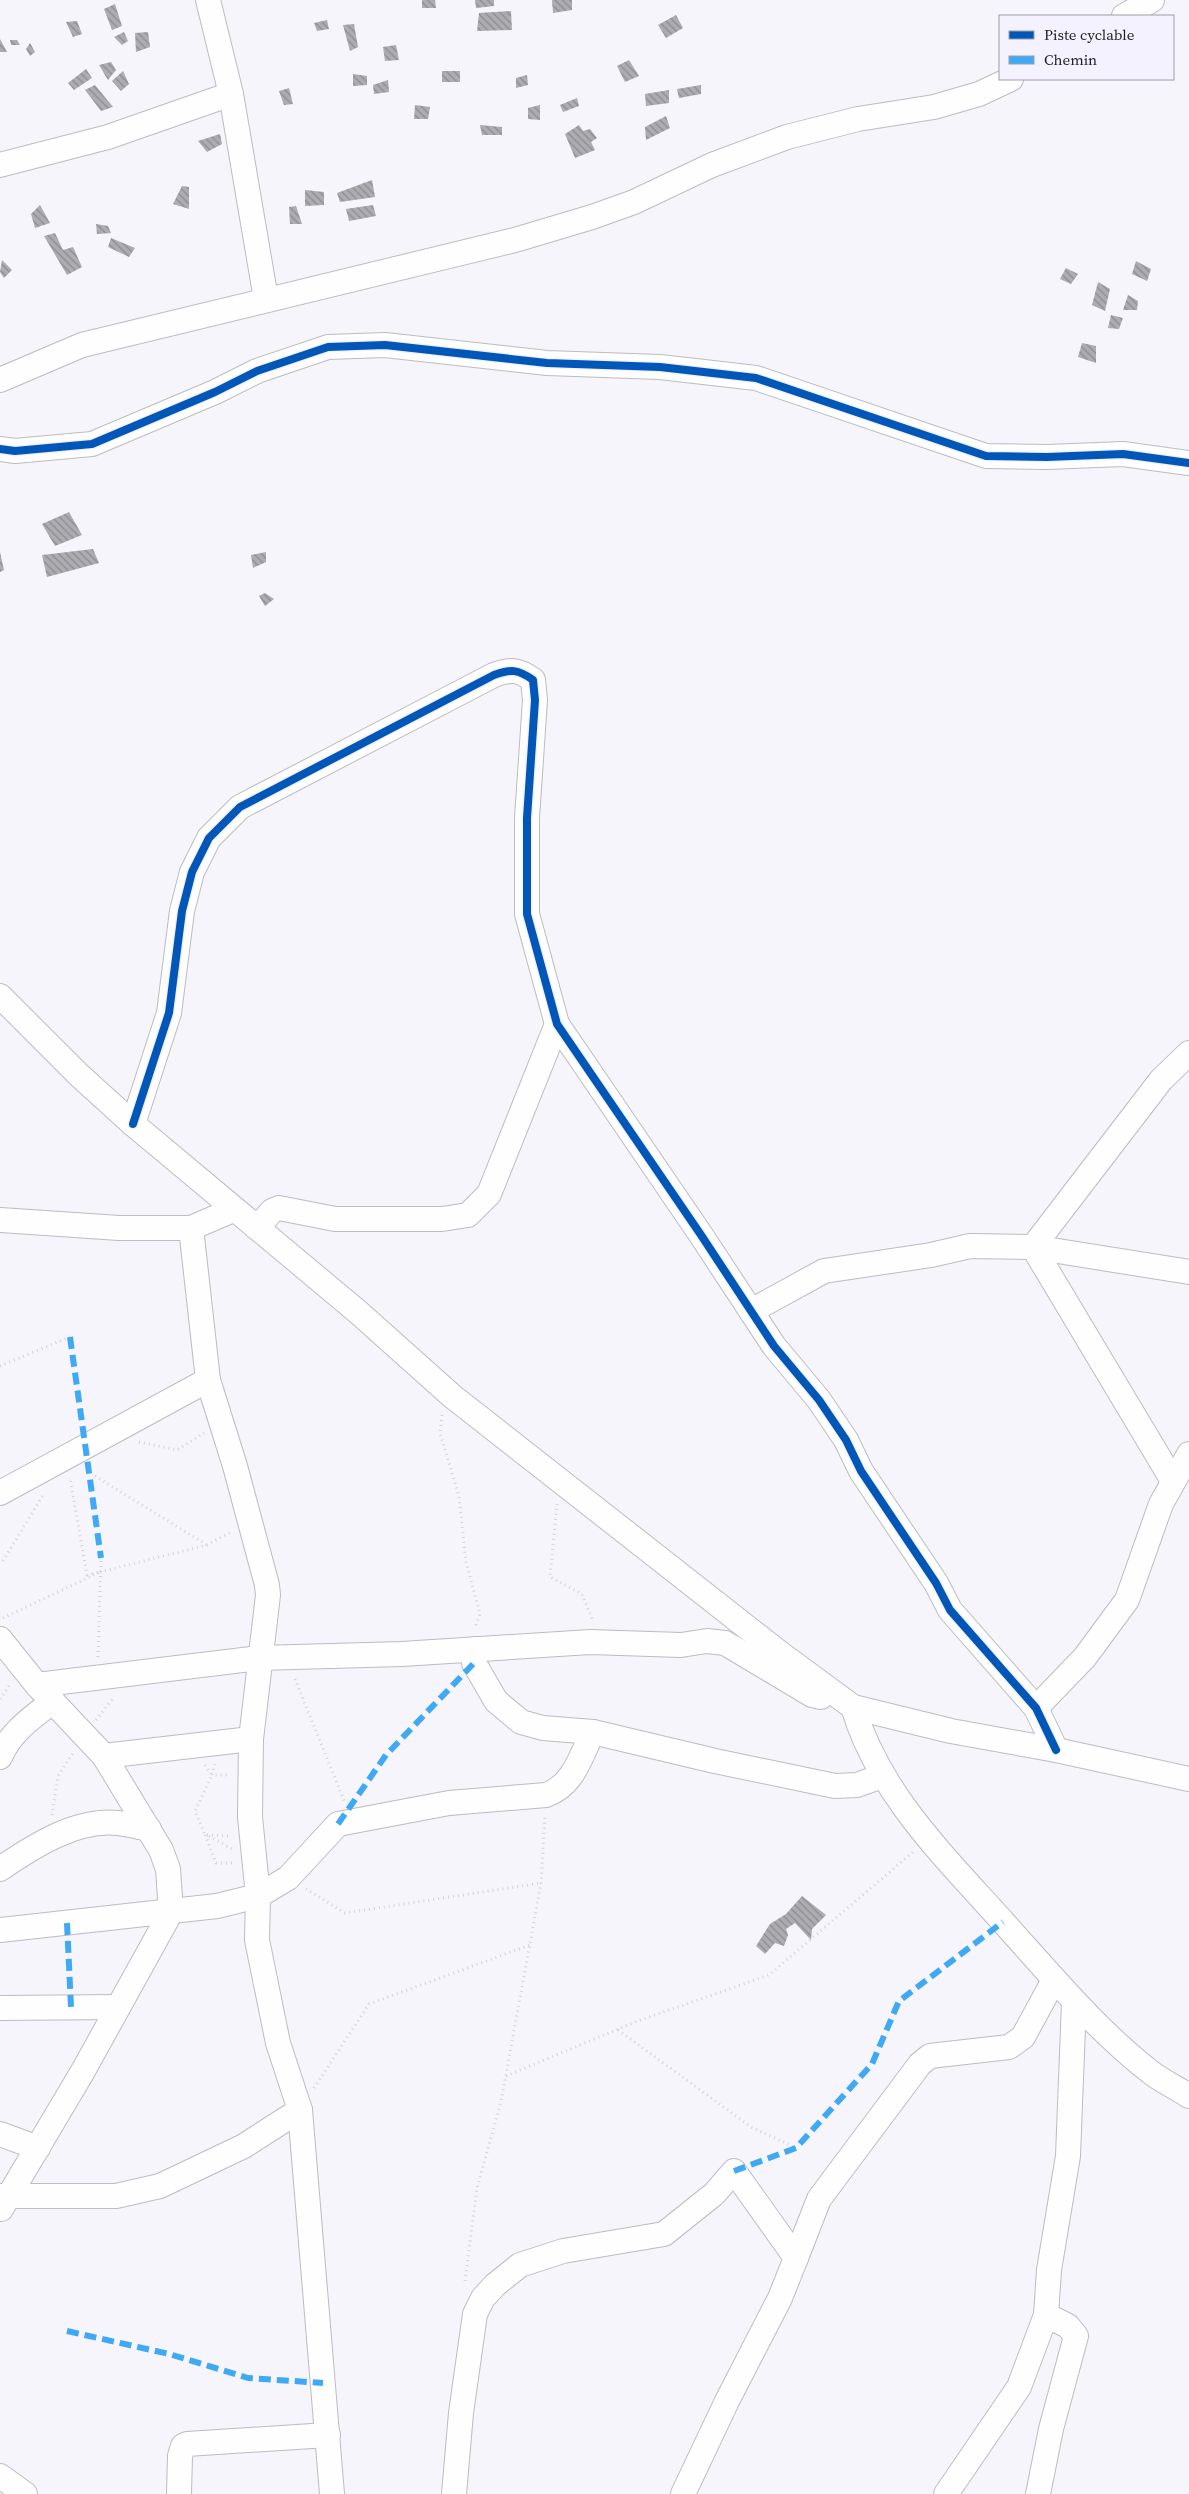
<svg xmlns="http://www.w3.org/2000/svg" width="1189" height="2494" viewBox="0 0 1189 2494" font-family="'Source Serif 4',serif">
	<defs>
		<pattern id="building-back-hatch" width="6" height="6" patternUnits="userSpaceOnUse" patternTransform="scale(1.25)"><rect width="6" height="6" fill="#acacb1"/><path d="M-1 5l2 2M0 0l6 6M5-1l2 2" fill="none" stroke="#8b8b90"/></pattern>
	</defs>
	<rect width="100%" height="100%" fill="#f5f5fb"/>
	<g fill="url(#building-back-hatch)">
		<polygon points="422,0 435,0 436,8 422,8"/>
		<polygon points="475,0 494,0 494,6 476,8"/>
		<polygon points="552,0 572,0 572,10 553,13"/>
		<polygon points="115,4 122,26 112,30 104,9"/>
		<polygon points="511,11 512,30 477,31 479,13"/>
		<polygon points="676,15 683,28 666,38 658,25"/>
		<polygon points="327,20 329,29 317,31 314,23"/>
		<polygon points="77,21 82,34 73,37 66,22"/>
		<polygon points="354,24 358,47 350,51 343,25"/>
		<polygon points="124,32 128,41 122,45 114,37"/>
		<polygon points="148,32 150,47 136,52 135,33"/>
		<polygon points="0,39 7,52 0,52"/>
		<polygon points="10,40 17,40 20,45 11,45"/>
		<polygon points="30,43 35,52 30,56 26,49"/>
		<polygon points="396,45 399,60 385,61 383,47"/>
		<polygon points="629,60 639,76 625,82 617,66"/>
		<polygon points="111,62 116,70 108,80 99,65"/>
		<polygon points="86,69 92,78 74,90 68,83"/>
		<polygon points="123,71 129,84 121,91 112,81"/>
		<rect x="442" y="71" width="18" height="11"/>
		<polygon points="353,74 367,76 367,85 353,86"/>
		<polygon points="527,75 528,85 516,88 516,78"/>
		<polygon points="388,80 389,92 374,94 373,85"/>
		<polygon points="95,85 113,107 101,111 85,90"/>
		<polygon points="701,85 701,94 679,98 677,89"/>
		<polygon points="289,88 293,104 284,105 279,91"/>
		<polygon points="669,90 669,103 646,106 645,94"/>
		<polygon points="577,98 579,106 563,112 560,105"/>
		<polygon points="415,105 430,107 428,119 414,119"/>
		<polygon points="540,105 540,120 528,119 528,108"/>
		<polygon points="666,116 670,128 646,140 645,127"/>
		<polygon points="480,125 502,127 502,135 482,135"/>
		<polygon points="579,125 583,131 590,129 597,138 591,142 595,150 575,158 565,134"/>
		<polygon points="220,134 222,144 207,152 198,141"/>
		<polygon points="372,180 375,197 340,202 337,193"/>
		<polygon points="182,186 189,187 189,209 173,204"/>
		<polygon points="305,190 324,192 324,205 305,206"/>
		<polygon points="40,205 50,223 35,228 31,214"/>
		<polygon points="373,205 376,216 349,221 346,209"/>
		<polygon points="296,206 302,224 290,224 289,207"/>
		<polygon points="96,224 108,226 111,233 97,234"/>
		<polygon points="55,233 63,250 73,247 82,267 67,275 44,236"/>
		<polygon points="111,238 135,248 129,257 108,247"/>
		<polygon points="2,260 12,270 4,278 0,272"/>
		<polygon points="1136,261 1151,269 1147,281 1132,274"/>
		<polygon points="1066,268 1078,274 1071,284 1060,279"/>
		<polygon points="1098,282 1110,289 1105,311 1092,305"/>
		<polygon points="1128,295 1138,301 1137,310 1123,310"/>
		<polygon points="1111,315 1123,318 1119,329 1108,328"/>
		<polygon points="1082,343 1096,346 1096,363 1078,357"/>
		<polygon points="69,512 82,535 55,546 42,524"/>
		<polygon points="93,549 99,563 47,577 42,555"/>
		<polygon points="0,552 4,570 0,572"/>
		<polygon points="266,552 266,562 253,568 251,555"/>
		<polygon points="265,593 274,599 265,606 259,596"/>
		<polygon points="802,1896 826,1915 812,1929 811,1940 795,1923 786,1929 788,1935 784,1946 775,1943 765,1954 756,1946 770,1924 786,1914"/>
	</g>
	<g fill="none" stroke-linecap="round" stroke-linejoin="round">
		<g stroke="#bcbcc1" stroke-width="26">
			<g id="minor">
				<polyline points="208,0 231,94 266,299"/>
				<polyline points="1124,16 1152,0"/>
				<polyline points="0,165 108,137 231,94"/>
				<polyline points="0,380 82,345 515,240 592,217 634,202 712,165 787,137 858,119 934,107 979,94 1011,79"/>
				<polyline points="0,449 15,451 92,444 215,392 257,371 328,347 385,345 547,363 660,367 756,378 986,456 1047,457 1123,454 1189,463"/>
				<polyline points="0,996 80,1076 133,1124 358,1312 452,1396 781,1654 853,1707 951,1731 1056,1750 1189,1779"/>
				<path d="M133,1124L169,1013L182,911L192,872L209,838L240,807L494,675C511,669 518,669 533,680L535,700L527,818V914L557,1024L701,1235L774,1346L819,1400L846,1440L861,1471L936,1583L950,1610L1036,1708L1056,1750"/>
				<polyline points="0,1220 119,1228 191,1228"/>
				<polyline points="257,1228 272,1211 279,1208 335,1219 442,1219 468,1215 489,1194 557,1024"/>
				<polyline points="1033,1247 1173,1481"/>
				<polyline points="1033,1247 1161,1080 1189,1053"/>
				<polyline points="751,1311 824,1271 931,1255 970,1246 1033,1247 1189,1272"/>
				<polyline points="208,1380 235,1466 267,1585 268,1595 251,1739 250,1817 258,1896 257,1940 278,2043 300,2110"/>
				<polyline points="0,1493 208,1380 191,1228 233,1210"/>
				<polyline points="0,1639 37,1685 104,1756 161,1850 168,1869 171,1912 83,2071 1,2209"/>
				<polyline points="475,1649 474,1663 496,1701 521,1722 543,1728 593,1732 715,1761 835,1786 857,1785 882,1776"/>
				<polyline points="37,1685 259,1658 402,1654 590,1642 681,1645 707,1641 725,1643 812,1695 821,1697"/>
				<path d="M853,1707C879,1794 945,1857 1004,1923C1051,1975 1097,2031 1153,2074C1164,2082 1177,2088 1189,2096"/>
				<polyline points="1036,1708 1085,1657 1127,1600 1161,1504 1189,1454"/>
				<polyline points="104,1756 251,1739"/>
				<path d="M0,1757C12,1730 31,1719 53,1701"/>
				<path d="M0,1869C32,1847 77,1818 118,1823C128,1824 139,1827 149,1829"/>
				<path d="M0,1930L217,1906L258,1896L288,1878L338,1824L449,1803L546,1795C574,1785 580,1757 593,1732"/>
				<polyline points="0,2008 118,2007"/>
				<polyline points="0,2134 38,2148"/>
				<polyline points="0,2196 116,2196 160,2186 244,2146 300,2110 332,2494"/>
				<polyline points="796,2258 819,2199 920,2064 930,2056 1009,2047 1023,2037 1054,1980"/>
				<polyline points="0,2476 25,2494"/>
				<polyline points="179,2494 180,2456 183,2446 187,2444 328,2435"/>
				<polyline points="454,2494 461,2413 475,2314 483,2298 495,2285 520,2265 563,2251 664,2234 714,2194 734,2171 796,2258 780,2298 727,2401 683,2494"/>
				<polyline points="946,2494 1019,2387 1046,2315 1049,2270 1068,2156 1074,2002"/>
				<polyline points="1038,2494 1051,2429 1076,2336 1068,2326 1046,2315"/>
			</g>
		</g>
		<g stroke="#d4d4d6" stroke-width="3" stroke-dasharray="1 4" stroke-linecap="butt">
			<polyline points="0,1366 70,1337"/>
			<polyline points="442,1415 440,1433 459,1496 466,1562 480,1614 475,1628"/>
			<polyline points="139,1442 177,1450 204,1433"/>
			<polyline points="95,1476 207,1545"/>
			<polyline points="557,1504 550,1577 582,1594 593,1621"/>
			<polyline points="3,1561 43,1495"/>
			<polyline points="100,1572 207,1545 231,1532"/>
			<polyline points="3,1618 100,1572 87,1575 70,1478"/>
			<polyline points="98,1657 101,1558"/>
			<polyline points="295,1679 345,1803"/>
			<polyline points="0,1699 11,1683"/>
			<polyline points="96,1720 114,1697"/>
			<polyline points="215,1764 212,1775 230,1775"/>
			<polyline points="205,1765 212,1775 195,1811 205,1835 230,1836"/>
			<polyline points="52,1815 58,1776 73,1753"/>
			<polyline points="205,1835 216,1863 233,1863"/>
			<polyline points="209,1836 232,1849"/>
			<polyline points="306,1889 345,1913 541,1883"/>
			<polyline points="618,2030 751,2127 796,2148"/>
			<polyline points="506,2076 635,2022 769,1975 913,1852"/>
			<polyline points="314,2088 369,2004 530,1945"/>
			<polyline points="465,2281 477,2188 501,2102 541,1883 545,1815"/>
		</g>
		<use href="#minor" stroke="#fefefe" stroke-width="24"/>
		<g stroke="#3fa9f5" stroke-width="6" stroke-dasharray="12 6" stroke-linecap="butt">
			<polyline points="70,1337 101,1558"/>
			<polyline points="338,1824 386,1755 474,1663"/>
			<polyline points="67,1923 71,2007"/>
			<polyline points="734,2171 796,2148 872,2064 899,2001 1003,1922"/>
			<polyline points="67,2331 169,2354 248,2378 323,2383"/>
		</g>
		<g stroke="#f3f2fe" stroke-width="11">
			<g id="cycleway">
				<polyline points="0,449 15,451 92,444 215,392 257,371 328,347 385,345 547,363 660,367 756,378 986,456 1047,457 1123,454 1189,463"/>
				<path d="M133,1124L169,1013L182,911L192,872L209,838L240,807L494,675C511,669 518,669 533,680L535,700L527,818V914L557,1024L701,1235L774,1346L819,1400L846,1440L861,1471L936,1583L950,1610L1036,1708L1056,1750"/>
			</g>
		</g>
		<use href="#cycleway" stroke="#0057b8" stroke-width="8"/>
	</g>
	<rect x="999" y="15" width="175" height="65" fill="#f3f2fe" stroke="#9e9ea7"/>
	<rect x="1009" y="31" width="25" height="8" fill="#0057b8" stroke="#9e9ea7"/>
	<text x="1044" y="40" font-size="15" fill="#1f1f24">Piste cyclable</text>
	<rect x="1009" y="56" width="25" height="8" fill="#3fa9f5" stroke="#9e9ea7"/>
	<text x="1044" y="65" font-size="15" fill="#1f1f24">Chemin</text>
</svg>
